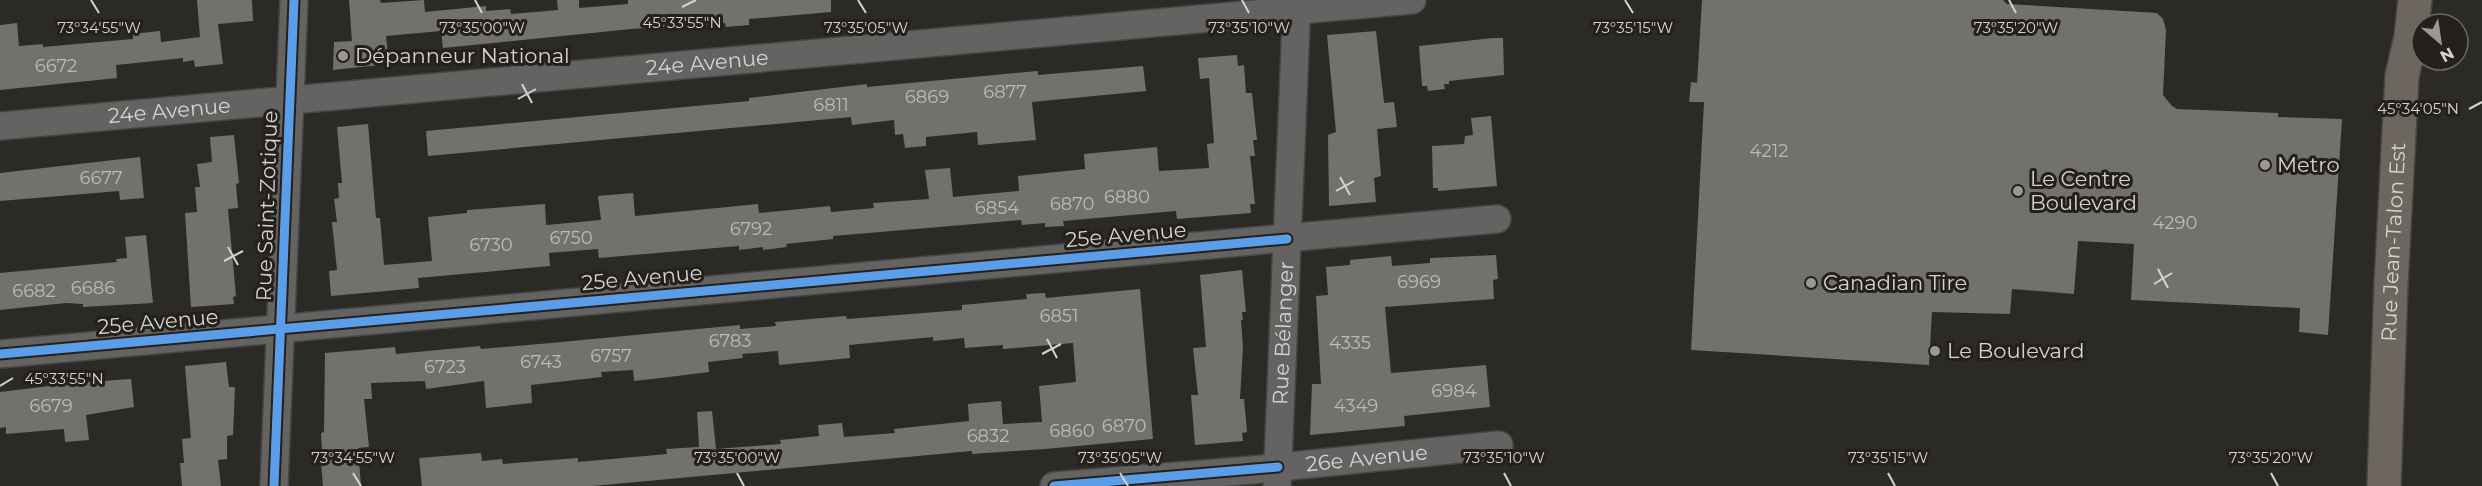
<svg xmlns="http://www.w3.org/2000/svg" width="2482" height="486" viewBox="0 0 2482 486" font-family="Montserrat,sans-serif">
	<rect width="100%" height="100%" fill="#2c2a27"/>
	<g fill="#73716e">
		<polygon points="197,0 252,0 253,21 218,24 223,64 195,67 194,60 183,62 183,58 116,65 117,78 0,90 0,25 17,23 19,46 43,44 43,47 133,39 133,34 160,31 161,42 200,37"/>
		<polygon points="349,0 380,0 381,3 424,0 425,12 486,6 486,11 510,9 511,14 558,10 557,0 579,0 579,8 628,4 628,0 831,0 831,12 749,19 749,25 726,27 725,23 631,29 443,48 441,31 386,36 389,64 333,70 334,42 352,41"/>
		<polygon points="1702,0 2003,0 2007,4 2157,13 2163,19 2166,30 2163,95 2172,106 2177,109 2278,113 2278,117 2342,119 2328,335 2299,332 2300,308 2131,300 2134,244 2078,241 2074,294 2012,289 2010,314 1932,312 1929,365 1691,350 1704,102 1689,102 1691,82 1697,83"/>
		<polygon points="1376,31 1384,103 1394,102 1397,127 1377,129 1381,176 1374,178 1376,202 1329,206 1328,135 1336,132 1327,35"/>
		<polygon points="1493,38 1503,38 1504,75 1449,81 1449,84 1444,84 1445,89 1428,91 1427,86 1422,86 1419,46"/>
		<polygon points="1237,55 1238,66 1244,65 1246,93 1252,93 1257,140 1253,140 1255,156 1250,156 1255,204 1250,204 1251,213 1177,219 1176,211 1063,221 1064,226 1045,227 1045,223 1022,225 1021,220 833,236 833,239 786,244 787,247 763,250 763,247 739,250 739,246 599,258 598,249 549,253 550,266 418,278 419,288 331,296 329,271 337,270 332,222 337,222 334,199 339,198 338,183 342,183 337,127 368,124 376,218 380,218 384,265 432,261 428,217 467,213 467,210 545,204 546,225 601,220 598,196 633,193 635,216 758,204 759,213 830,206 831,212 874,208 873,203 929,199 925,170 950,168 953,197 1019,191 1018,176 1085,169 1084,154 1157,147 1159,171 1209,168 1207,144 1214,143 1209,78 1200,79 1198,58"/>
		<polygon points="1143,66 1146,91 1032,102 1036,140 978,145 977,132 926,137 926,146 905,148 903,134 895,135 894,120 852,125 851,117 428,156 426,131 749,101 749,98 867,84 867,87 1038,71 1038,75"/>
		<polygon points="1491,116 1497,186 1438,191 1438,188 1433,188 1432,146 1464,144 1465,136 1473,135 1471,118"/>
		<polygon points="234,135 239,183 236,184 238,208 228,209 236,296 233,297 234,304 191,307 185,213 197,212 195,187 200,187 197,164 212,162 210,137"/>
		<polygon points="140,157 144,198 120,200 119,191 0,201 0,173"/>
		<polygon points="146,235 153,303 83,307 83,304 66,303 0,310 0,273 117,262 116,259 127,258 125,237"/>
		<polygon points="1496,255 1498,279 1493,280 1494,299 1385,307 1391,373 1486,365 1490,407 1404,416 1405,426 1310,435 1312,384 1321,384 1316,296 1328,295 1326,267 1350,265 1350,260 1391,256 1392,266 1430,263 1430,258"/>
		<polygon points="1242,270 1246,312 1242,312 1243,320 1241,320 1243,347 1240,399 1244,399 1247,432 1242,433 1243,441 1195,445 1191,395 1198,395 1193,348 1206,347 1200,275"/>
		<polygon points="1140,289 1153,439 1045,449 972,454 972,451 593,486 422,486 419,458 481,453 482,461 502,459 503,464 578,458 578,462 667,454 666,449 699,447 697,412 712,411 716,449 781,444 780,440 819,436 818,425 842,423 844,437 895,433 894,429 969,421 968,404 1001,401 1003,424 1042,422 1039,386 1076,382 1073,343 1003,349 1003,345 965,348 964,338 933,341 933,337 849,345 850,358 779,365 778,351 742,354 743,358 708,362 709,372 661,378 634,381 633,370 601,372 602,377 531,385 532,403 486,408 484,381 426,389 425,381 371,383 372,399 364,399 369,447 358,448 361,486 323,486 320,451 322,451 321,433 324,432 325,353 395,347 396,354 480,346 481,349 551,343 740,325 740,329 776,326 775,322 822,318 846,316 847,319 962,310 962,305 1027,299 1026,294 1045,293 1046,298"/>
		<polygon points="226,362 229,387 235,387 233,435 227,436 227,459 218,460 221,486 182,486 180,463 184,463 182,439 191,438 185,366"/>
		<polygon points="131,379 134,407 86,415 89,440 65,442 64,429 6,434 6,427 0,428 0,392 74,383"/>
	</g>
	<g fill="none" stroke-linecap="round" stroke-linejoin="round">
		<g stroke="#474543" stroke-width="30">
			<g id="minor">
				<path id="s1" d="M0,126L1412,0"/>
				<polyline points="0,354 1497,219"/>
				<polyline points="274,486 294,0"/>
				<path id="s2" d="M1054,486L1252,470L1499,445"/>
				<path id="s3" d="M1277,486L1297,0"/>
			</g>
		</g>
		<g stroke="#474543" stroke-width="36">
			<g id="major">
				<path id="s4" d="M2384,486L2391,284L2402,76L2411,37L2415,0"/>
			</g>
		</g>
		<use href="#minor" stroke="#646361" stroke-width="27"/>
		<use href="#major" stroke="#6c665f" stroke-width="33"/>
		<g stroke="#24201c" stroke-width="13">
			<g id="cycleway">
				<polyline points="0,354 1287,239"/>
				<polyline points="274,486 294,0"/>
				<polyline points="1054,486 1278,467"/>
			</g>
		</g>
		<use href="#cycleway" stroke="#5a9eea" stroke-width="9"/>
	</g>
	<path fill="none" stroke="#d5d3d0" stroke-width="2" d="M91,0L99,13M475,0L482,13M858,0L866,13M1242,0L1249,13M1625,0L1633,13M2009,0L2016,13M682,7L696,0M522,84L532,103M518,99L536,89M2469,109L2482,102M1340,177L1350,195M1336,191L1354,181M228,247L238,265M224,261L243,251M2158,269L2168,288M2154,284L2172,273M1047,339L1057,358M1042,354L1061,344M0,386L13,378M353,473L361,486M737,473L744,486M1120,473L1128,486M1504,473L1511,486M1888,473L1895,486M2271,473L2278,486"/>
	<g fill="#9a9895" stroke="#24201c" stroke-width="2">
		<circle cx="343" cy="56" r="6"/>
		<circle cx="2265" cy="165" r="6"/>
		<circle cx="2018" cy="191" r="6"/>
		<circle cx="1811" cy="283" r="6"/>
		<circle cx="1935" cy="351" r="6"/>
	</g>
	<g text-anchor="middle" stroke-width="6" stroke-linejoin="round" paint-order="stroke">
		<g font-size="18" fill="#bcbab8">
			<text x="56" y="72">6672</text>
			<text x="1005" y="98">6877</text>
			<text x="927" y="103">6869</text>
			<text x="831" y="111">6811</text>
			<text x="1769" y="157">4212</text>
			<text x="101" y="184">6677</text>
			<text x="1127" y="203">6880</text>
			<text x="1072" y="210">6870</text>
			<text x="997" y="214">6854</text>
			<text x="2175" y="229">4290</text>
			<text x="751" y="235">6792</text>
			<text x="571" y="244">6750</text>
			<text x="491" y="251">6730</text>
			<text x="1419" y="288">6969</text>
			<text x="93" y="294">6686</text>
			<text x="34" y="297">6682</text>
			<text x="1059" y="322">6851</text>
			<text x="730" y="347">6783</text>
			<text x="1350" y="349">4335</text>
			<text x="611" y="362">6757</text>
			<text x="541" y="368">6743</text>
			<text x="445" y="373">6723</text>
			<text x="1454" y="397">6984</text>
			<text x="51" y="412">6679</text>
			<text x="1356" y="412">4349</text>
			<text x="1124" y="432">6870</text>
			<text x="1072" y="437">6860</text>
			<text x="988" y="442">6832</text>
		</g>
		<g font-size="21" fill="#d5d3d0" stroke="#24201c" text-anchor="start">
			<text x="355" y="63">Dépanneur National</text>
			<text x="2277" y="172">Metro</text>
			<text x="2030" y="186">Le Centre<tspan x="2030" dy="24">Boulevard</tspan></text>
			<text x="1823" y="290">Canadian Tire</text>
			<text x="1947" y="358">Le Boulevard</text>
		</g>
		<g font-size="21" fill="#d5d3d0" stroke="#24201c">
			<text dy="7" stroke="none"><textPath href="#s1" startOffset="710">24e Avenue</textPath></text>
			<text dy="7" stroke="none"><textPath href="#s1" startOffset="170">24e Avenue</textPath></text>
			<text transform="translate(267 206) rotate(-88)" y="7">Rue Saint-Zotique</text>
			<text transform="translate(1126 235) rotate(-5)" y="7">25e Avenue</text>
			<text dy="7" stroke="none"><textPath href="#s4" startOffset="244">Rue Jean-Talon Est</textPath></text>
			<text transform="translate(642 278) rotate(-5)" y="7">25e Avenue</text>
			<text transform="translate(158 322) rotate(-5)" y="7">25e Avenue</text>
			<text dy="7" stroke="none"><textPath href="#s3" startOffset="153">Rue Bélanger</textPath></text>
			<text dy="7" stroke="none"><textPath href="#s2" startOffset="314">26e Avenue</textPath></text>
		</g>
	</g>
	<g font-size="15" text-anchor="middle" fill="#d5d3d0" stroke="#24201c" stroke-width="6" stroke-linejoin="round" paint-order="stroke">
		<text x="682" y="28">45°33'55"N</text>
		<text x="99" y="33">73°34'55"W</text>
		<text x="482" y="33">73°35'00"W</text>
		<text x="866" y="33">73°35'05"W</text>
		<text x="1249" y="33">73°35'10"W</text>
		<text x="1633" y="33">73°35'15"W</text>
		<text x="2016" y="33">73°35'20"W</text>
		<text x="2418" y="114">45°34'05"N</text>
		<text x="64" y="384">45°33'55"N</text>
		<text x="353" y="463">73°34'55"W</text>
		<text x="737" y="463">73°35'00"W</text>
		<text x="1120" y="463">73°35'05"W</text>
		<text x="1504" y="463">73°35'10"W</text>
		<text x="1888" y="463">73°35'15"W</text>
		<text x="2271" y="463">73°35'20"W</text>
	</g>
	<g transform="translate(2440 42) rotate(151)"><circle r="28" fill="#24201c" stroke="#6b6864" stroke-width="1.5"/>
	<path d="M0-4.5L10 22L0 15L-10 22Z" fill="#9a9895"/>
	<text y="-9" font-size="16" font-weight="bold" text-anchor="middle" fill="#d5d3d0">N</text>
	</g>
</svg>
